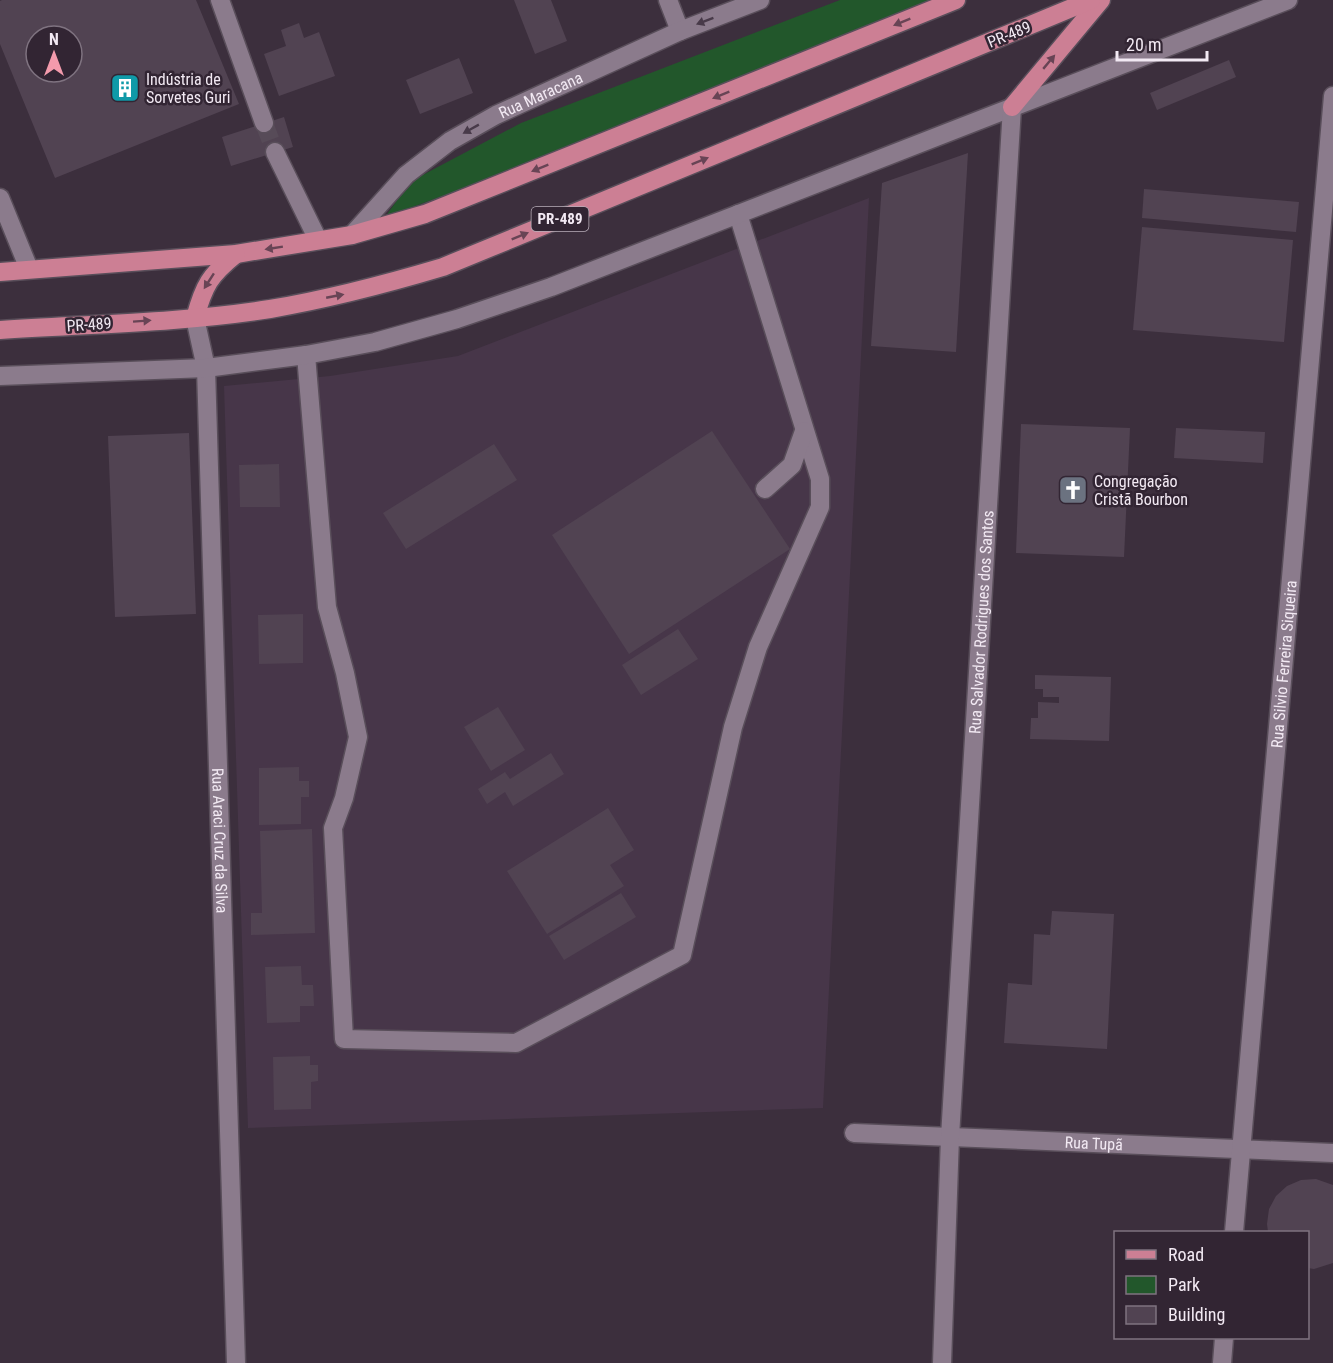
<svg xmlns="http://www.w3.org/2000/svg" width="1333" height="1363" viewBox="0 0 1333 1363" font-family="'Roboto Condensed',sans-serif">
	<rect width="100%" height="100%" fill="#3c2f3d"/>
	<polygon fill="#473649" points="869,198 823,1108 248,1128 224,386 330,376 458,356"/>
	<polygon fill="#22572b" points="840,0 943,0 536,162 385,217 398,199 417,178 521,123"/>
	<g fill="#514352" fill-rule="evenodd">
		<path d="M2,0H196L239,104L55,178L0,44V1ZM36,36H72V72H36Z"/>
		<polygon points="514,0 551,0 567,41 535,54"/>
		<polygon points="299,23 304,38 319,32 335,76 279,96 264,54 286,46 281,30"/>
		<polygon points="459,58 473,93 420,114 406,80"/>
		<polygon points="1229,60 1236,77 1157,110 1150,93"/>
		<polygon points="284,117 293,147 231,166 222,137"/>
		<polygon points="968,153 956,352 871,346 882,183"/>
		<polygon points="1144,189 1299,202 1296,232 1142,218"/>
		<polygon points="1142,227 1293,240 1284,342 1133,330"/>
		<polygon points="1021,424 1130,428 1124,557 1016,553"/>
		<polygon points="1176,428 1265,432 1263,463 1174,458"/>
		<polygon points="712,431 790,549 629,654 552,535"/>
		<polygon points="189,433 196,614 115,617 108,436"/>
		<polygon points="494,444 517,480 406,549 383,513"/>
		<polygon points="279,464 280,507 240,507 239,465"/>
		<polygon points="303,614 303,663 259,664 258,615"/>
		<polygon points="678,629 698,659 641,695 622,665"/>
		<polygon points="1035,675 1111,677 1109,741 1030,739 1031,718 1038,718 1038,702 1059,703 1059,697 1043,697 1043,689 1035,689"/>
		<polygon points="498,707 525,750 491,771 464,727"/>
		<polygon points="551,753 564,774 513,806 505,792 487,804 478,789 505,772 510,779"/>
		<polygon points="299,767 299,781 309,781 309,797 301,797 301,824 259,825 259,768"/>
		<polygon points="608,808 634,850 610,865 624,886 547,934 507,871"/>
		<polygon points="312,829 315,933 251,935 251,913 262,913 260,831"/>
		<polygon points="621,893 636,917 564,960 549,936"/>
		<polygon points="1052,911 1114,914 1107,1049 1004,1043 1008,983 1032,985 1034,934 1050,935"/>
		<polygon points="301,966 302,985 313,985 314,1006 300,1006 300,1022 267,1023 265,967"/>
		<polygon points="310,1056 310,1065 318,1065 318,1081 311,1082 311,1109 274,1110 273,1057"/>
		<polygon points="1316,1179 1333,1185 1333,1263 1314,1269 1308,1268 1308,1232 1268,1232 1267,1224 1269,1209 1276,1196 1287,1186 1301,1180"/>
	</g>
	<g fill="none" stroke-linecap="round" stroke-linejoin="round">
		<polyline stroke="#574b58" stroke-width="18" stroke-dasharray="18 9" stroke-linecap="butt" points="264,123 275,152"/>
		<g stroke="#594e5a" stroke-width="21">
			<g id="minor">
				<polyline points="220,0 264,123"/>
				<polyline points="668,0 680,31"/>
				<polyline points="275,152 318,240"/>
				<polyline points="0,198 29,269"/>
				<path id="s1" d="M352,235L406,175L450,141L496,115L680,31L760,0"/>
				<path id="s2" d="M195,318L206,368L236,1363"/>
				<polyline points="306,355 327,607 345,673 358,737 344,798 333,828 344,1039 516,1043 682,955 733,727 758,647 820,507 820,479 738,214"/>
				<polyline points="0,376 206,368 306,355 375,342 457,319 551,287 1288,0"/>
				<polyline points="765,489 792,465 804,431"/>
				<path id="s3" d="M854,1133L1333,1153"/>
				<path id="s4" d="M1234,1232L1333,96"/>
				<path id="s5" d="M942,1363L950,1137L1012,107"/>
				<polyline points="1222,1363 1224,1338"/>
			</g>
		</g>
		<g stroke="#594e5a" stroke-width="21">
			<g id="major">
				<polyline points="1012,107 1101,0"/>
				<polyline points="0,272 236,254 352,235 425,214 956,0"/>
				<path d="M195,318C204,285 210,275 236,254"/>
				<path d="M0,330C90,324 181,323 270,309C329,299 386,284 443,267L1091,0"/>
			</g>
		</g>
		<use href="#minor" stroke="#8b7b8c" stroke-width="18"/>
		<use href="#major" stroke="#cc7f94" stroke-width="18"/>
	</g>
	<defs><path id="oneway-solid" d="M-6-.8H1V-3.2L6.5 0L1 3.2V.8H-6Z" transform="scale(1.5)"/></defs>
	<g fill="#483a49">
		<use href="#oneway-solid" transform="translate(705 21) rotate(159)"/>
		<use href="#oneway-solid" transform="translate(471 129) rotate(151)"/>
	</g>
	<g fill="#684455">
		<use href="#oneway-solid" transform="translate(902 22) rotate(158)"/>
		<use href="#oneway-solid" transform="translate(1049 62) rotate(-50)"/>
		<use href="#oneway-solid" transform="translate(721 95) rotate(158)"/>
		<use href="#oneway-solid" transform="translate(700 161) rotate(-22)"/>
		<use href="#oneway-solid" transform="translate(540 168) rotate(158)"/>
		<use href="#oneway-solid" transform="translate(520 236) rotate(-22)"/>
		<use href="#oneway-solid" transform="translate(274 248) rotate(171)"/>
		<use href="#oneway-solid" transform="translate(209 281) rotate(123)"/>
		<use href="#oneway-solid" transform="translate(335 296) rotate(-11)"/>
		<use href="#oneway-solid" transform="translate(142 321) rotate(-4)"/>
	</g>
	<defs>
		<g id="building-square" transform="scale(1.5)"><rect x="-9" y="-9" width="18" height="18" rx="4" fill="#0f9aa8" stroke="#322533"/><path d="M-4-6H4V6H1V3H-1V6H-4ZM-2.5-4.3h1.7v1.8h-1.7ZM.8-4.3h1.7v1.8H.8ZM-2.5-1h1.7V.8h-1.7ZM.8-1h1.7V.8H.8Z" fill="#fff"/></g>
		<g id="church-square" transform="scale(1.5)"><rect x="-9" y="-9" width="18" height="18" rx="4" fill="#6b7280" stroke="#322533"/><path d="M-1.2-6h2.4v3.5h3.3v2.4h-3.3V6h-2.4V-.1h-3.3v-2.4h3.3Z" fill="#fff"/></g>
	</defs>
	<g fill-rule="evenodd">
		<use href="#building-square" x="125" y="88"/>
		<use href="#church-square" x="1073" y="490"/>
	</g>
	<g text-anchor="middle" stroke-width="5" stroke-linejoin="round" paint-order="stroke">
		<rect fill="#322533" stroke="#b8aeb9" stroke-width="1.5" x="531.5" y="207" width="57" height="24" rx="4.5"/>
		<g font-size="15" font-weight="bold" fill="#f2e9f3">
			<text x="560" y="224">PR-489</text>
		</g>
		<g font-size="16" fill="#f2e9f3" stroke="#322533">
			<text transform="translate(1009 34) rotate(-22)" y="6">PR-489</text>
			<text dy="6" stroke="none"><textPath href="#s1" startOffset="238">Rua Maracana</textPath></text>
			<text transform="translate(89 324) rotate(-4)" y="6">PR-489</text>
			<text dy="6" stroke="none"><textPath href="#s5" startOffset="742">Rua Salvador Rodrigues dos Santos</textPath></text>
			<text dy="6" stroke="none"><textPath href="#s4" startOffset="570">Rua Silvio Ferreira Siqueira</textPath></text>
			<text dy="6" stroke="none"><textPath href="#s2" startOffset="524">Rua Araci Cruz da Silva</textPath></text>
			<text dy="6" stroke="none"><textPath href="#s3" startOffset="240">Rua Tupã</textPath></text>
		</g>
		<g font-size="16" fill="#f2e9f3" stroke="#322533" text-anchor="start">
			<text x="146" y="85">Indústria de<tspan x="146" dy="18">Sorvetes Guri</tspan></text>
			<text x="1094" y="487">Congregação<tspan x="1094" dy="18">Cristã Bourbon</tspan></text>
		</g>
	</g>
	<rect x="1114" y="1231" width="195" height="108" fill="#322533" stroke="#7f7380" stroke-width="1.5"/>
	<rect x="1126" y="1250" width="30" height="9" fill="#cc7f94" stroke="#7f7380" stroke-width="1.5"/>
	<text x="1168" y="1261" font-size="18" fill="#f2e9f3">Road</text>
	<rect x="1126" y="1276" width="30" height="18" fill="#22572b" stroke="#7f7380" stroke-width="1.5"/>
	<text x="1168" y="1291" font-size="18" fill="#f2e9f3">Park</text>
	<rect x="1126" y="1306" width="30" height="18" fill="#514352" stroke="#7f7380" stroke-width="1.5"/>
	<text x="1168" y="1321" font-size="18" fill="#f2e9f3">Building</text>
	<g transform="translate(54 54)"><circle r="28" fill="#322533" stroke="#7f7380" stroke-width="1.5"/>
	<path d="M0-4.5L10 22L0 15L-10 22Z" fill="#f39aac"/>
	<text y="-9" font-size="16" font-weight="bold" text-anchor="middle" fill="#f2e9f3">N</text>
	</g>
	<path d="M1117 51v9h90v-9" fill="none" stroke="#f2e9f3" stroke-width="3"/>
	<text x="1126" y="51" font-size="18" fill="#f2e9f3" stroke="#322533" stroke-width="4.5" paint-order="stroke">20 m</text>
</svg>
